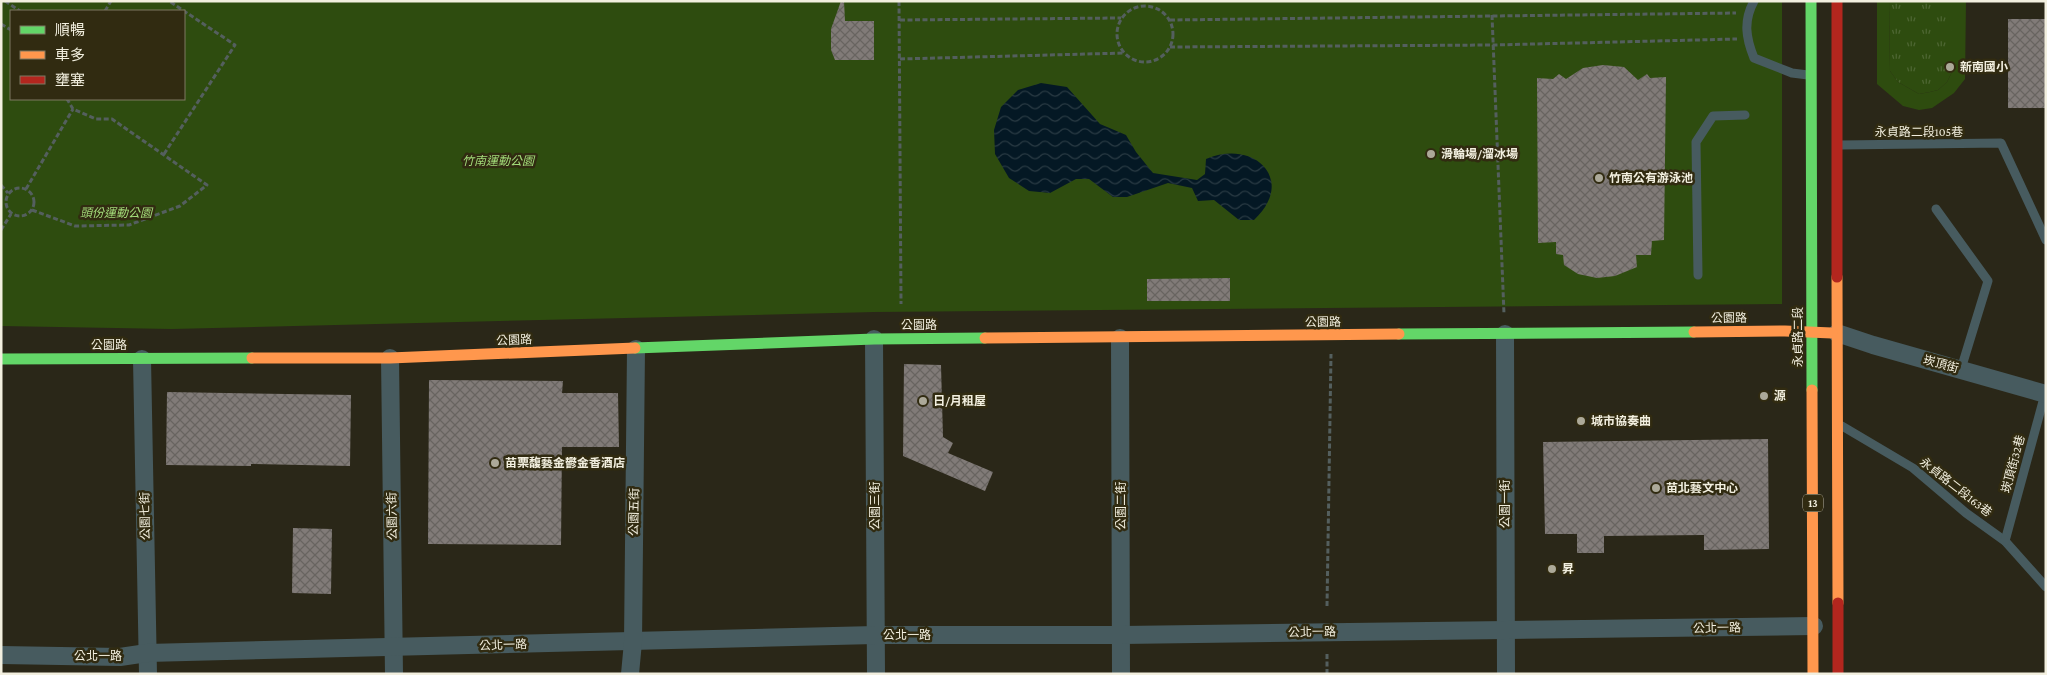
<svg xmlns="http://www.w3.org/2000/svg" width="2047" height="675" viewBox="0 0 2047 675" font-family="'Crimson Pro','Noto Sans TC',serif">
	<defs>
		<pattern id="grass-tufts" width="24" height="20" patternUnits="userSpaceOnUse" patternTransform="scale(1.25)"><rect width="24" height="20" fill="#2e4c0f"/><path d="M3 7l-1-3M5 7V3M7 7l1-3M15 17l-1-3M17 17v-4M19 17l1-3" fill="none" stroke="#4d6632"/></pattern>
		<pattern id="water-waves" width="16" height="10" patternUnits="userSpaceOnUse" patternTransform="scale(1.25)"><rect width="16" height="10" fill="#041824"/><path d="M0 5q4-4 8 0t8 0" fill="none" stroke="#293a43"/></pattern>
		<pattern id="building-cross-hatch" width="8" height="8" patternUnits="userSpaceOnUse" patternTransform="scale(1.25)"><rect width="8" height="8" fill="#817b78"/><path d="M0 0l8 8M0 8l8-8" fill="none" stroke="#686460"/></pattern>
	</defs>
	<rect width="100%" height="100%" fill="#2a2718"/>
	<polygon fill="url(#grass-tufts)" points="1889,1 1952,1 1952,72 1947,82 1938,90 1930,92 1919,94 1898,82 1890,71"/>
	<g fill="#2e4c0f" fill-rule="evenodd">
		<path d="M1,1H1782V304L875,312L172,329L1,326ZM11,11H184V99H11Z"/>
		<polygon points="1877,1 1889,1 1890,71 1898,82 1919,94 1930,92 1938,90 1947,82 1952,72 1952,1 1966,1 1965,79 1954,93 1932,108 1919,110 1903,106 1877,84"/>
	</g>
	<path fill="url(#water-waves)" d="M1041,83L1067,87L1100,124L1126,135L1136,152L1153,173L1197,180L1205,174L1206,159C1254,138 1297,180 1254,220H1239L1214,200L1198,201L1192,188L1168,183L1127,197H1113L1089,179H1076L1050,193L1029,191L1009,178L995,154L994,130L1001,107L1018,90Z"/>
	<g fill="url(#building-cross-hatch)">
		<polygon points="841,1 844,1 845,21 874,21 874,60 835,60 831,50 831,29"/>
		<rect x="2008" y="19" width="38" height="89"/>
		<polygon points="1603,65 1624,67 1638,80 1647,74 1650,78 1666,77 1664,240 1652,241 1651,255 1636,255 1637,267 1615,276 1597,278 1578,274 1564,265 1563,255 1556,254 1556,242 1538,243 1537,78 1553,79 1559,74 1566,79 1583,68"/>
		<polygon points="1230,278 1230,301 1147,301 1147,279"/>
		<polygon points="904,364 941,365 943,437 953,443 948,453 993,472 985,491 903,456"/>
		<polygon points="429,380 563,381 562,393 618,393 619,447 562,447 561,545 428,544"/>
		<polygon points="167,392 351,395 350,466 251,464 251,466 166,465"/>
		<polygon points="1768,439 1769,549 1704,550 1704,535 1604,536 1604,553 1577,553 1577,534 1545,534 1543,442"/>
		<polygon points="293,528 332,529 331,594 292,593"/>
	</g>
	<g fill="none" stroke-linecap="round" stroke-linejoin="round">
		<g stroke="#545f5e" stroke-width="3" stroke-dasharray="5 2.5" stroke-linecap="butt">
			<polyline points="5,1 20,11"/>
			<polyline points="899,1 901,304"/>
			<circle cx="1145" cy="34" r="28"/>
			<polyline points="105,11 111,1"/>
			<polyline points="1492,15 1504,314"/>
			<polyline points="900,20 1121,18"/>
			<polyline points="1170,20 1736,13"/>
			<polyline points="1,24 11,30"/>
			<polyline points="1170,47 1494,45 1737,39"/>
			<polyline points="900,59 1124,53"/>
			<polyline points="164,154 235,45 169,1"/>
			<polyline points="1,185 8,193"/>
			<circle cx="20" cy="202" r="14"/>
			<polyline points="26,189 73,109"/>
			<polyline points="32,210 75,226 129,225 180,206 207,185 112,119 96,119 73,109 67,99"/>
			<polyline points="1,230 11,214"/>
			<polyline points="1327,606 1331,354"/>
			<polyline points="1327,654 1327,674"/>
		</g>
		<g stroke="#475b5f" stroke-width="9">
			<path d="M1754,1C1743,21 1746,38 1754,58L1792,73L1808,75"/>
			<polyline points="1840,145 2001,143 2046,240"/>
			<polyline points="1936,209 1988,281 1961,369"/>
			<polyline points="1698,275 1696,142 1713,116 1745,115"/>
			<polyline points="1842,426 1913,468 1966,513 2005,541 2046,587"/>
			<polyline points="2005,541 2045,394"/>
		</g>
		<g stroke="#475b5f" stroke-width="18">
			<polyline points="1837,333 1873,345 2046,394"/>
			<polyline points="1505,334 1506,674"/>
			<polyline points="1120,338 1121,674"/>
			<polyline points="874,339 876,674"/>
			<polyline points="390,358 394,674"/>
			<polyline points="142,359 148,674"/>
			<polyline points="1,655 120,657 147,653 875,635 1122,635 1814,626"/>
			<polyline points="630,674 633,642 636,349"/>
		</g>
		<g stroke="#63d668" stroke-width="11">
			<polyline points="1811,1 1812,390"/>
			<polyline points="1399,334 1694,332"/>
			<polyline points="635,348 874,339 985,338"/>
			<polyline points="1,359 252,358"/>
		</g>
		<g stroke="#ff974d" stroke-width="11">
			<polyline points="1837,277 1838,603"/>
			<polyline points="1694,332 1785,331 1832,333"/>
			<polyline points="985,338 1399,334"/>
			<polyline points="252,358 390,358 635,348"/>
			<polyline points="1812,390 1813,674"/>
		</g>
		<g stroke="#b3261e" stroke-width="11">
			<polyline points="1837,1 1837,277"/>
			<polyline points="1838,603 1838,674"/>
		</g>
	</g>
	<g fill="#aca999" stroke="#312b11" stroke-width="2">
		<circle cx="1950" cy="67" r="5"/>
		<circle cx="1431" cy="154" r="5"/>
		<circle cx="1599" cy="178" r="5"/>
		<circle cx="1764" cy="396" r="5"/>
		<circle cx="923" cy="401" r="5"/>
		<circle cx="1581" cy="421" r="5"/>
		<circle cx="495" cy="463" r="5"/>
		<circle cx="1656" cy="488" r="5"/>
		<circle cx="1552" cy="569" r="5"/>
	</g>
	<g text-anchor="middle" stroke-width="5" stroke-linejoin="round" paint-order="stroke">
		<rect fill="#312b11" stroke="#b8b4a1" stroke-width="1" x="1803" y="494.5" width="20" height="17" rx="4"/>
		<g font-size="11" font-weight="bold" fill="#f2efdf">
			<text x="1813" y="507">13</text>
		</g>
		<g font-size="12" font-weight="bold" fill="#f2efdf" stroke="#312b11" text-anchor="start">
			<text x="1960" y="71">新南國小</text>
			<text x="1441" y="158">滑輪場/溜冰場</text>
			<text x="1609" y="182">竹南公有游泳池</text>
			<text x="1774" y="400">源</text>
			<text x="933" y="405">日/月租屋</text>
			<text x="1591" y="425">城市協奏曲</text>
			<text x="505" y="467">苗栗馥藝金鬱金香酒店</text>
			<text x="1666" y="492">苗北藝文中心</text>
			<text x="1562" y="573">昇</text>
		</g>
		<g font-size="12" fill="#f2efdf" stroke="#312b11">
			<text x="1919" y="136">永貞路二段105巷</text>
			<text transform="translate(1729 318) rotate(-1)" y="4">公園路</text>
			<text transform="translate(1323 322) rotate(-1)" y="4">公園路</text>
			<text x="919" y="329">公園路</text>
			<text transform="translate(1798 337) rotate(-90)" y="4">永貞路二段</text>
			<text transform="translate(514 340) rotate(-2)" y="4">公園路</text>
			<text x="109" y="349">公園路</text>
			<text transform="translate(1941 364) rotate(15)" y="4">崁頂街</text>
			<text transform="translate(2013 464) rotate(-75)" y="4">崁頂街32巷</text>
			<text transform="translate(1956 487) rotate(38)" y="4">永貞路二段163巷</text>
			<text transform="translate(1505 504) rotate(-90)" y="4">公園一街</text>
			<text transform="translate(875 506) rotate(-90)" y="4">公園三街</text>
			<text transform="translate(1121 506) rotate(-90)" y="4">公園二街</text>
			<text transform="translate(634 512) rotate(-89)" y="4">公園五街</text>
			<text transform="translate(145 516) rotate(-91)" y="4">公園七街</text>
			<text transform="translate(392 516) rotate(-91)" y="4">公園六街</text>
			<text transform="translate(1717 628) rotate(-1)" y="4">公北一路</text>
			<text transform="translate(1312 632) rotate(-1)" y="4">公北一路</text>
			<text x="907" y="639">公北一路</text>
			<text transform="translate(503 645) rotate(-2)" y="4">公北一路</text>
			<text x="98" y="660">公北一路</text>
		</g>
		<g font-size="12" font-style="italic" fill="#a3dc7a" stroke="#312b11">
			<text x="498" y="165">竹南運動公園</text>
			<text x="116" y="217">頭份運動公園</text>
		</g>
	</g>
	<rect width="2047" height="675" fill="none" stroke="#f2efdf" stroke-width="5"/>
	<rect x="10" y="10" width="175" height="90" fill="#312b11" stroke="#7e7963"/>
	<rect x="20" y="26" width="25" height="8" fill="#63d668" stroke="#7e7963"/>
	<text x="55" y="35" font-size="15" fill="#f2efdf">順暢</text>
	<rect x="20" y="51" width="25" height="8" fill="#ff974d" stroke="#7e7963"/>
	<text x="55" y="60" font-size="15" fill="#f2efdf">車多</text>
	<rect x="20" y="76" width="25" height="8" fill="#b3261e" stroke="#7e7963"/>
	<text x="55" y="85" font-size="15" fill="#f2efdf">壅塞</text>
</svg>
